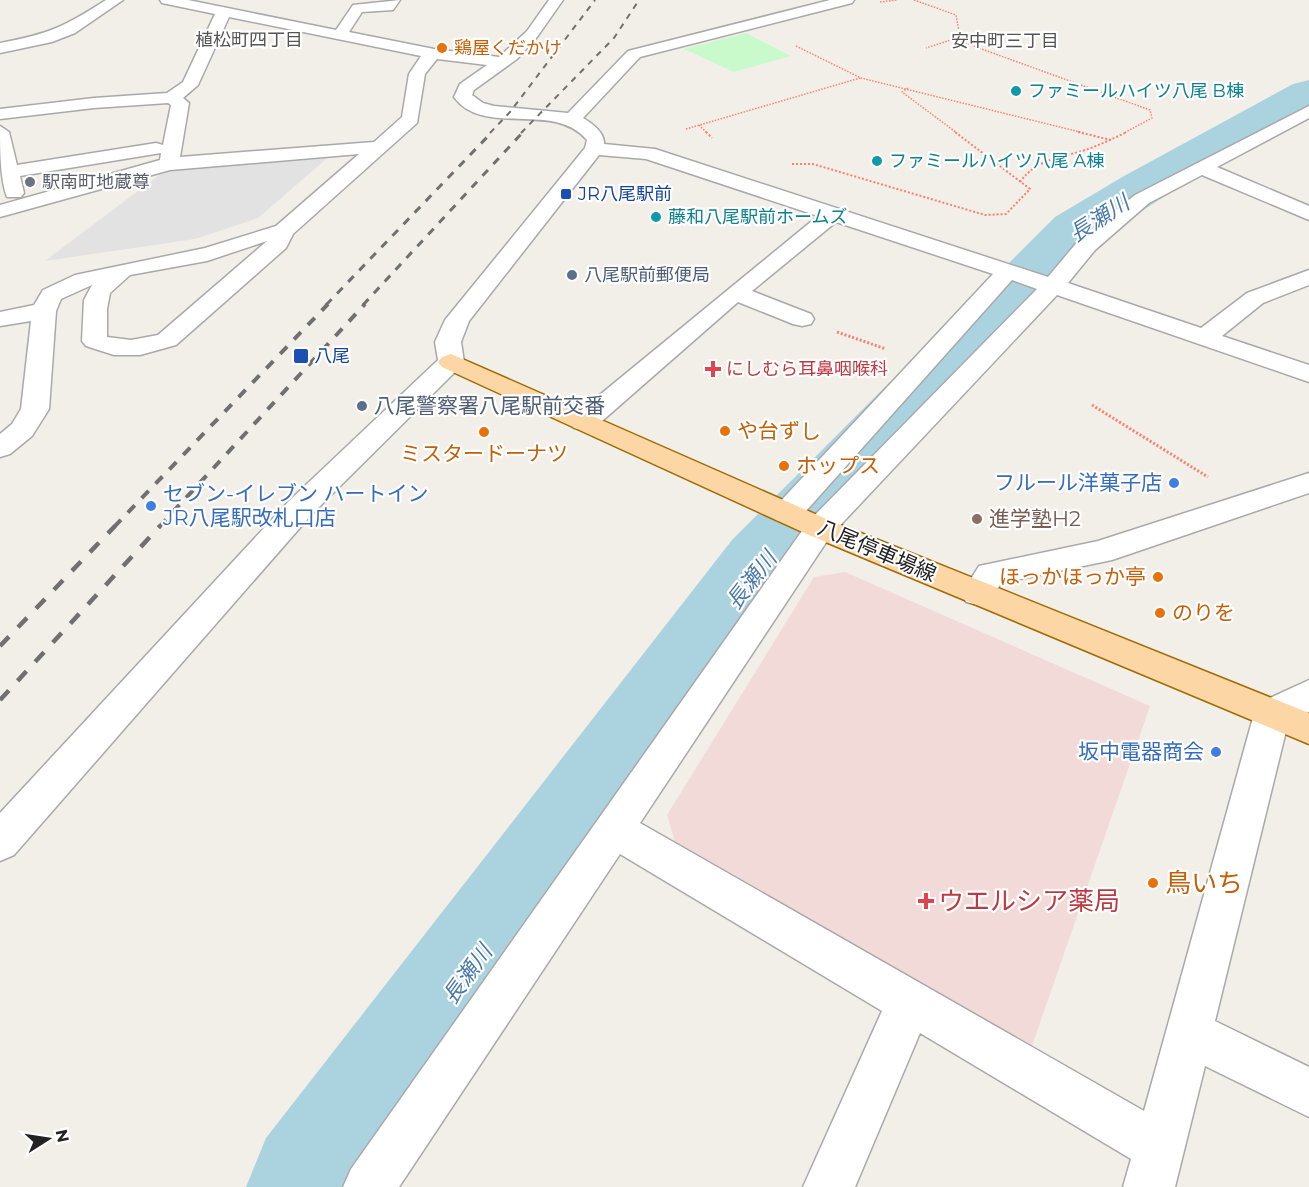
<svg xmlns="http://www.w3.org/2000/svg" width="1309" height="1187" viewBox="0 0 1309 1187" font-family="Montserrat,'Noto Sans JP',sans-serif">
	<rect width="100%" height="100%" fill="#f2efe9"/>
	<polygon fill="#f2dad9" points="845,572 1150,706 1032,1046 675,842 667,815 814,577"/>
	<polygon fill="#c8facc" points="746,33 791,56 734,72 684,49"/>
	<polygon fill="#e2e2e2" points="332,154 258,218 195,239 45,261 170,167"/>
	<g fill="none" stroke-linecap="round" stroke-linejoin="round">
		<polygon fill="#aad3df" fill-rule="evenodd" points="1309,80 1309,113 1162,198 1095,241 901,456 792,582 396,1187 246,1187 266,1138 732,540 1055,217 1124,176 1293,84"/>
		<g stroke="#a9a9a9" stroke-width="3">
			<g id="minor">
				<path d="M106,0H123L75,33L52,42L0,53V43C49,34 64,27 106,0Z"/>
				<path d="M160,0H188L336,30L353,5L400,0L393,10L362,12L349,32L434,49L499,57L527,31L549,0H563L537,37L517,59L474,90L472,95L483,103L494,106L568,113L628,51L830,0H854L852,3L640,57L583,118C592,123 605,133 604,144L655,149L1048,277L1079,240L1135,195L1309,106V118L1217,167L1309,206V220L1202,175L1149,203L1095,250L1068,283L1201,328L1247,293L1309,270V285L1263,303L1222,336L1309,365V382L1057,295L831,535L640,823L1144,1111L1254,714L1259,703L1309,680V712L1288,723L1215,1021L1309,1067V1117L1205,1066L1175,1187H1123L1131,1159L920,1033L855,1187H803L882,1011L620,854L399,1187H343L351,1169L809,521L1037,289L1012,280L798,520L787,523L776,520L772,513L776,506L993,274L836,222L752,291L811,314L814,319L811,324L802,326L793,324L738,302L594,428L584,430L574,428L570,422L574,416L818,216L646,159L599,155L469,321L461,342L464,362L460,367L312,514L14,855L0,861V813L290,500L438,360L435,342L445,320L585,148L587,140C553,100 484,138 454,97L460,84L487,65L437,59L425,74L417,123L293,234L286,248L176,345L140,355H114L86,346L82,341L84,300L92,285L61,299L56,311L49,409L32,436L10,454L0,457V434L12,424L21,409L31,321L0,326V312L34,305L43,290L75,275L205,248L276,226L359,154L170,170L0,217V205L160,160L161,153L20,176L24,193L21,197H7C0,179 0,147 0,126L9,132L17,165L156,143L163,145L171,105L168,103L94,108L0,119V109L94,98L167,93L183,82L215,14L162,3ZM229,17L421,56L409,74L402,117L374,142L180,157L189,103L183,98L198,85ZM267,241L158,335L131,340L107,337V309L110,293L130,275L207,261Z"/>
				<polygon points="1309,473 1309,493 1112,560 1001,583 990,602 978,605 966,602 962,593 979,566 1098,541"/>
			</g>
		</g>
		<g stroke="#a06b00" stroke-width="3">
			<polygon id="major" points="451,354 831,521 1309,713 1309,744 809,535 442,367 438,362 442,357"/>
		</g>
		<g stroke="#fa8072" stroke-width="1.5" stroke-dasharray="1.5 1.5" stroke-linecap="butt">
			<polyline points="914,0 956,15 960,37 926,48"/>
			<polyline points="880,2 897,0"/>
			<polyline points="954,39 1150,110 1152,118 1124,133"/>
			<polyline points="796,46 861,78 1084,133"/>
			<polyline points="908,88 902,92 957,133"/>
			<polyline points="699,125 707,133"/>
			<polyline points="686,129 860,78"/>
		</g>
		<g stroke="#fa8072" stroke-width="2" stroke-dasharray="2 2" stroke-linecap="butt">
			<polyline points="706,132 712,138"/>
			<polyline points="1078,132 1111,140"/>
			<polyline points="792,164 813,164 985,215 1006,214 1030,189 955,132"/>
			<path d="M1020,182C1036,160 1057,158 1082,151C1098,146 1112,139 1127,132"/>
		</g>
		<g stroke="#fa8072" stroke-width="3" stroke-dasharray="2 2" stroke-linecap="butt">
			<polyline points="837,332 886,349"/>
			<polyline points="1092,405 1208,477"/>
		</g>
		<use href="#minor" fill="#fff" fill-rule="evenodd"/>
		<use href="#major" fill="#fcd6a4" fill-rule="evenodd"/>
		<g stroke="#707070" stroke-width="2" stroke-dasharray="6 6" stroke-linecap="butt">
			<polyline points="490,133 510,112 595,0"/>
			<polyline points="521,133 614,38 639,0"/>
		</g>
		<g stroke="#707070" stroke-width="3" stroke-dasharray="8 8" stroke-linecap="butt">
			<polyline points="326,305 492,132"/>
			<polyline points="363,305 523,132"/>
		</g>
		<g stroke="#707070" stroke-width="4" stroke-dasharray="10 10" stroke-linecap="butt">
			<polyline points="114,527 328,304"/>
			<polyline points="159,527 365,304"/>
		</g>
		<g stroke="#707070" stroke-width="4.5" stroke-dasharray="13 13" stroke-linecap="butt">
			<polyline points="0,646 115,526"/>
			<polyline points="0,700 160,526"/>
		</g>
	</g>
	<g fill="#e8710a" stroke="#fff" stroke-width="2">
		<circle cx="442" cy="48" r="6"/>
		<circle cx="725" cy="431" r="6"/>
		<circle cx="484" cy="432" r="6"/>
		<circle cx="784" cy="466" r="6"/>
		<circle cx="1158" cy="577" r="6"/>
		<circle cx="1160" cy="613" r="6"/>
		<circle cx="1153" cy="883" r="6"/>
	</g>
	<g fill="#0f9aa8" stroke="#fff" stroke-width="2">
		<circle cx="1016" cy="91" r="6"/>
		<circle cx="877" cy="161" r="6"/>
		<circle cx="656" cy="217" r="6"/>
	</g>
	<circle fill="#6b7280" stroke="#fff" stroke-width="2" cx="30" cy="182" r="6"/>
	<g fill="#1a4fb4" stroke="#fff" stroke-width="2">
		<rect x="560" y="188" width="12" height="12" rx="3"/>
		<rect x="293" y="348" width="16" height="16" rx="3"/>
	</g>
	<g fill="#5c6f8a" stroke="#fff" stroke-width="2">
		<circle cx="572" cy="275" r="6"/>
		<circle cx="362" cy="406" r="6"/>
	</g>
	<g fill="#e0444e" stroke="#fff" stroke-width="2">
		<path d="M710 360h6v6h6v6h-6v6h-6v-6h-6v-6h6z"/>
		<path d="M923 892h6v6h6v6h-6v6h-6v-6h-6v-6h6z"/>
	</g>
	<g fill="#3f7fe0" stroke="#fff" stroke-width="2">
		<circle cx="1174" cy="483" r="6"/>
		<circle cx="151" cy="506" r="6"/>
		<circle cx="1216" cy="752" r="6"/>
	</g>
	<circle fill="#8d6e63" stroke="#fff" stroke-width="2" cx="977" cy="519" r="6"/>
	<g text-anchor="middle" stroke-width="4.5" stroke-linejoin="round" paint-order="stroke">
		<g font-size="18" fill="#555" stroke="#fff">
			<text x="249" y="46">植松町四丁目</text>
			<text x="1005" y="47">安中町三丁目</text>
		</g>
		<g font-size="18" fill="#c56008" stroke="#fff" text-anchor="start">
			<text x="454" y="54">鶏屋くだかけ</text>
		</g>
		<g font-size="18" fill="#0d838f" stroke="#fff" text-anchor="start">
			<text x="1028" y="97">ファミールハイツ八尾 B棟</text>
			<text x="889" y="167">ファミールハイツ八尾 A棟</text>
			<text x="668" y="223">藤和八尾駅前ホームズ</text>
		</g>
		<g font-size="18" fill="#5b616d" stroke="#fff" text-anchor="start">
			<text x="42" y="188">駅南町地蔵尊</text>
		</g>
		<g font-size="18" fill="#164399" stroke="#fff" text-anchor="start">
			<text x="578" y="200">JR八尾駅前</text>
			<text x="314" y="362">八尾</text>
		</g>
		<g font-size="18" fill="#4e5e75" stroke="#fff" text-anchor="start">
			<text x="584" y="281">八尾駅前郵便局</text>
		</g>
		<g font-size="18" fill="#be3a42" stroke="#fff" text-anchor="start">
			<text x="726" y="375">にしむら耳鼻咽喉科</text>
		</g>
		<g font-size="21" fill="#4e5e75" stroke="#fff" text-anchor="start">
			<text x="374" y="413">八尾警察署八尾駅前交番</text>
		</g>
		<g font-size="21" fill="#c56008" stroke="#fff" text-anchor="start">
			<text x="737" y="438">や台ずし</text>
			<text x="484" y="461" text-anchor="middle">ミスタードーナツ</text>
			<text x="796" y="473">ホップス</text>
			<text x="1146" y="584" text-anchor="end">ほっかほっか亭</text>
			<text x="1172" y="620">のりを</text>
		</g>
		<g font-size="21" fill="#366cbe" stroke="#fff" text-anchor="end">
			<text x="1162" y="490">フルール洋菓子店</text>
			<text x="163" y="501" text-anchor="start">セブン-イレブン ハートイン<tspan x="163" dy="24">JR八尾駅改札口店</tspan></text>
			<text x="1204" y="759">坂中電器商会</text>
		</g>
		<g font-size="21" fill="#785e54" stroke="#fff" text-anchor="start">
			<text x="989" y="526">進学塾H2</text>
		</g>
		<g font-size="21" fill="#222" stroke="#fff">
			<text transform="translate(877 551) rotate(23)" y="7">八尾停車場線</text>
		</g>
		<g font-size="22" font-style="italic" fill="#4a7aab" stroke="#fff">
			<text transform="translate(1099 218) rotate(-33)" y="8">長瀬川</text>
			<text transform="translate(751 580) rotate(-52)" y="8">長瀬川</text>
			<text transform="translate(467 974) rotate(-54)" y="8">長瀬川</text>
		</g>
		<g font-size="26" fill="#c56008" stroke="#fff" text-anchor="start">
			<text x="1165" y="892">鳥いち</text>
		</g>
		<g font-size="26" fill="#be3a42" stroke="#fff" text-anchor="start">
			<text x="938" y="910">ウエルシア薬局</text>
		</g>
	</g>
	<g transform="translate(48 1139) rotate(78)" stroke="#ffffff" stroke-width="4.5" paint-order="stroke">
	<path d="M0-4.5L10 22L0 15L-10 22Z" fill="#222222"/>
	<text y="-9" font-size="16" font-weight="bold" text-anchor="middle" fill="#222222">N</text>
	</g>
</svg>
